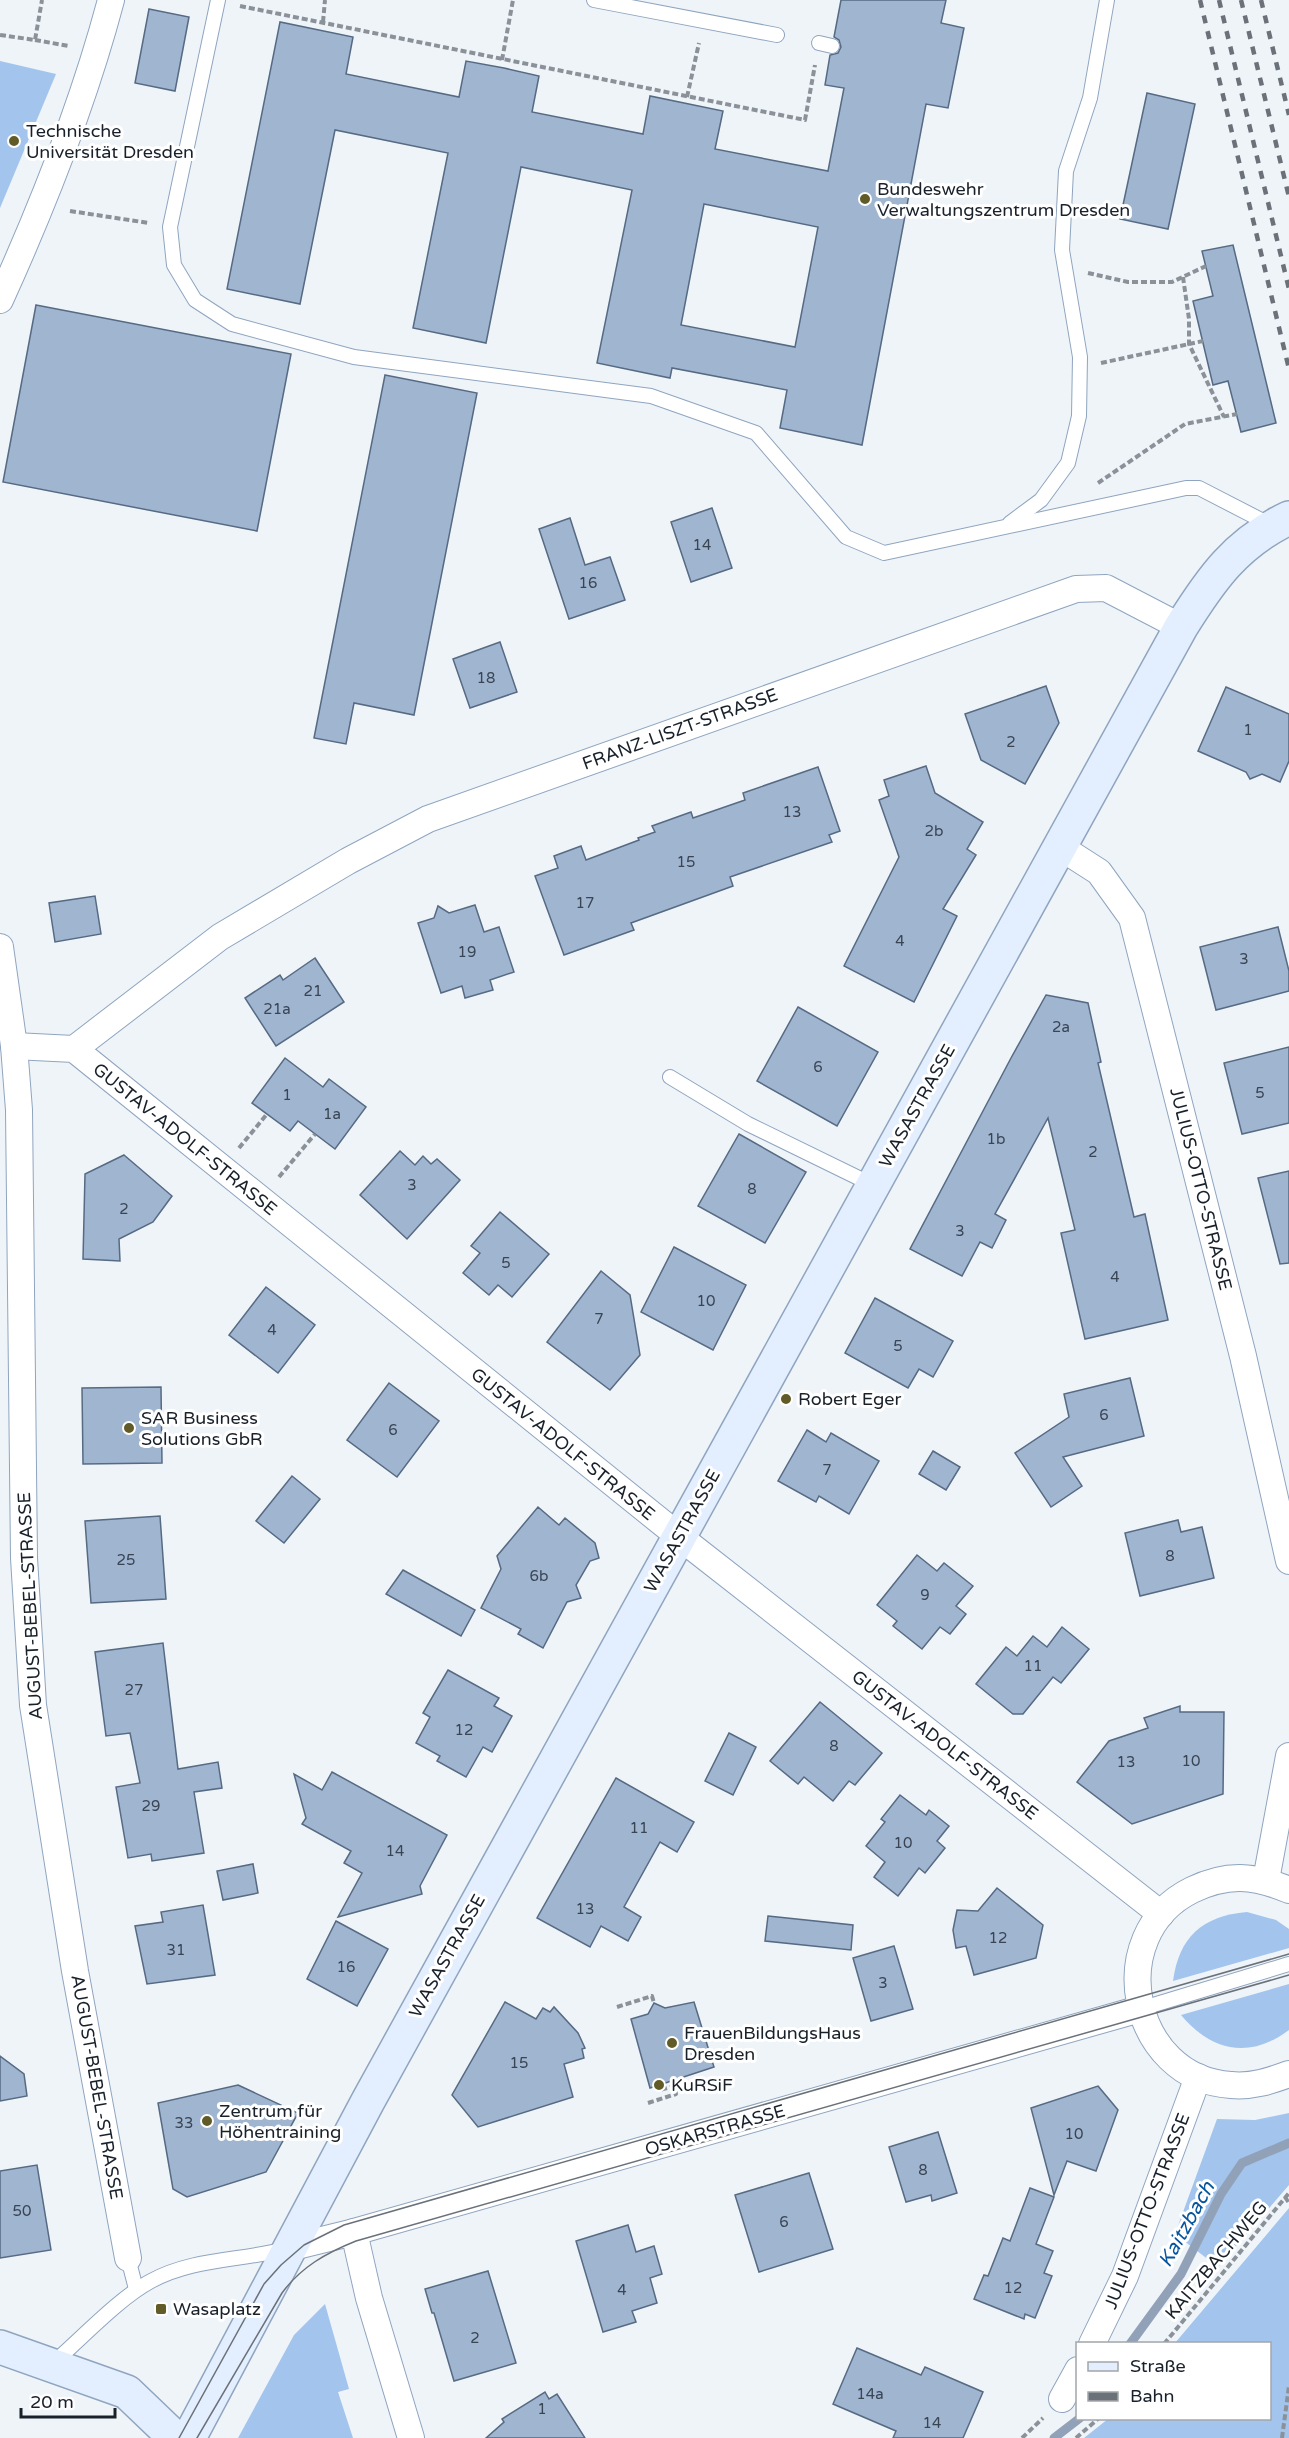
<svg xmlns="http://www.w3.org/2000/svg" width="1289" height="2438" viewBox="0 0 1289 2438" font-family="'Varela Round',sans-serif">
	<rect width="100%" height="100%" fill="#eff4f9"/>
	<g fill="#a2c4ed">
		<polygon points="0,61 56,74 0,208"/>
		<path d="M1247,1912L1276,1920L1289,1929V1948L1173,1981C1179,1937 1202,1916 1247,1912Z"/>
		<path d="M1289,1984V2030C1250,2059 1212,2052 1181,2015Z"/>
		<polygon points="1289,2113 1289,2185 1218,2267 1175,2234 1217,2119 1255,2120"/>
		<polygon points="1289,2208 1289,2438 1084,2438 1108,2419 1270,2418 1270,2344 1175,2343"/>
		<polygon points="325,2304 349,2389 338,2392 353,2438 238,2438 294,2335"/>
	</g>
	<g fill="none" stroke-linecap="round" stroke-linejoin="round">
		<g stroke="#91a2b8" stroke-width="9">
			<polyline points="1130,2344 1181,2274 1221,2194 1242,2163 1289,2143"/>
			<polyline points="1054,2438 1080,2418"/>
		</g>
	</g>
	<g fill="#9fb5d0" stroke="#566a83" stroke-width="1.5" fill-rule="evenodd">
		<path d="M841,0H946L941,23L964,28L948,108L926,104L862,445L780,428L787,390L672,368L670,378L597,363L632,190L521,167L486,343L413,328L448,153L335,130L300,304L227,289L280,22L353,37L346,74L459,97L466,61L504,68L539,76L532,112L643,134L650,96L723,111L715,149L828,171L844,88L825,85L830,55L838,53L841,47L839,40L834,37ZM704,204L818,227L795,347L681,325Z"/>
		<polygon points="149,9 189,17 175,91 135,83"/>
		<polygon points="1147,93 1195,104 1168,229 1120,219"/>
		<polygon points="1233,245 1276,423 1241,432 1228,381 1213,385 1193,301 1213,296 1202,251"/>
		<polygon points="36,305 291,354 257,531 3,482"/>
		<polygon points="385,375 477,393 414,715 354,703 346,744 314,738"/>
		<polygon points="712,508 732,568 691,582 671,522"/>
		<polygon points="570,518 585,565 610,557 625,600 569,619 539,529"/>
		<polygon points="500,642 517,692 470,708 453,659"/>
		<polygon points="1046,686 1059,723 1025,784 981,760 965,714"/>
		<polygon points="1226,687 1289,714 1289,761 1280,782 1262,774 1250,779 1246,772 1198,751"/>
		<polygon points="926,766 935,793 983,822 967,849 976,855 943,909 957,916 914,1002 844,966 899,857 879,800 889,796 884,780"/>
		<polygon points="818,767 840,831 829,835 832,842 730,877 733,886 631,923 634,930 564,955 535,876 558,868 554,856 581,846 586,860 639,840 638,838 655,832 652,826 691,812 693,818 745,800 743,793"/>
		<polygon points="95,896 101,934 55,942 49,903"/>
		<polygon points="475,905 484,932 499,927 514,972 490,980 493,990 465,998 462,986 441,993 418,923 434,918 438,906 449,913"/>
		<polygon points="1278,927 1289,971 1289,991 1216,1010 1200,947"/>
		<polygon points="315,958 344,1002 276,1046 245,998 280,975 283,980"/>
		<polygon points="1046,995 1088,1003 1101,1062 1098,1063 1134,1217 1145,1214 1168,1320 1085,1339 1061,1233 1075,1230 1048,1118 995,1214 1006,1220 992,1248 980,1242 962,1276 910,1249 1011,1058"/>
		<polygon points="798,1007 878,1052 837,1126 757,1081"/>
		<polygon points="1289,1047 1289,1123 1242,1134 1224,1063"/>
		<polygon points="285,1058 323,1087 329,1079 366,1107 335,1149 298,1121 290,1131 252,1103"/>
		<polygon points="739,1134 806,1172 765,1243 698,1206"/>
		<polygon points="400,1151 415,1165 423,1156 431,1164 437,1159 460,1180 407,1239 360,1195"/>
		<polygon points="124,1155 172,1196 153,1222 119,1239 120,1261 83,1259 85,1174"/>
		<polygon points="1289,1171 1289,1263 1280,1264 1258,1178"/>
		<polygon points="500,1212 549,1254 512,1297 498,1285 489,1295 463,1273 480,1253 471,1246"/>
		<polygon points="674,1247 746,1285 713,1350 641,1312"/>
		<polygon points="601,1271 630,1295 640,1355 610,1390 547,1342"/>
		<polygon points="266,1287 315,1325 278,1373 229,1335"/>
		<polygon points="875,1298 953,1341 933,1377 919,1369 908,1388 845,1353"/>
		<polygon points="1130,1378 1144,1436 1063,1457 1082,1486 1051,1507 1015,1453 1069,1417 1064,1394"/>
		<polygon points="389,1383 439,1421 397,1477 347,1440"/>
		<polygon points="161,1387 162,1463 83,1464 82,1388"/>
		<polygon points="807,1430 826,1442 831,1433 879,1461 849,1514 819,1496 816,1502 778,1481"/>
		<polygon points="933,1451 960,1467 946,1490 919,1474"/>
		<polygon points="292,1476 320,1499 284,1543 256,1521"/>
		<polygon points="538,1507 559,1525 565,1518 595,1543 599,1558 590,1561 576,1585 581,1598 567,1602 543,1648 518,1634 521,1629 481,1608 501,1569 497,1556"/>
		<polygon points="160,1516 166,1599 91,1603 85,1521"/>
		<polygon points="1178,1520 1181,1532 1202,1527 1214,1578 1140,1596 1125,1533"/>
		<polygon points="917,1555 937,1571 944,1563 973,1586 956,1606 966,1614 950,1634 940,1627 922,1649 893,1626 897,1621 877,1605"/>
		<polygon points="403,1570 475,1610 461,1636 386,1594"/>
		<polygon points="1062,1627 1089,1649 1061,1683 1053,1677 1023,1714 1013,1714 976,1684 1006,1647 1017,1656 1033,1636 1047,1647"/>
		<polygon points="163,1643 178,1769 218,1762 222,1788 194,1792 204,1853 152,1861 151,1854 128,1858 116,1787 140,1783 130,1733 106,1736 95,1652"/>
		<polygon points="448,1670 499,1698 494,1706 512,1716 492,1752 483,1747 466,1777 437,1761 440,1756 416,1743 430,1717 423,1713"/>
		<polygon points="820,1702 882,1753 855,1785 849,1781 833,1801 804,1777 798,1784 770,1761"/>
		<polygon points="1180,1706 1180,1712 1224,1712 1223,1794 1132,1824 1077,1782 1109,1741 1148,1728 1144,1718"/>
		<polygon points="729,1733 756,1747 733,1795 705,1781"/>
		<polygon points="332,1772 447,1835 420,1886 422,1894 338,1917 362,1873 344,1863 351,1851 302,1824 306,1818 294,1774 322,1790"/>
		<polygon points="616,1778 694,1822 677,1852 660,1842 624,1907 641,1917 628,1941 601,1926 590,1947 537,1918"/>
		<polygon points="900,1795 926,1815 929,1810 949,1826 937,1841 945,1848 925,1873 919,1868 898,1896 874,1877 885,1862 866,1846 885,1822 881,1819"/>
		<polygon points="253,1864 258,1893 223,1900 217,1871"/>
		<polygon points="997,1888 1043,1925 1036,1958 974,1975 966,1946 956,1948 953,1930 957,1910 978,1911"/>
		<polygon points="203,1905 215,1975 147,1984 135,1926 163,1922 161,1912"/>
		<polygon points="768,1916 853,1925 851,1950 765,1941"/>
		<polygon points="336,1921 388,1949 357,2006 307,1979"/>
		<polygon points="894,1946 913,2009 871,2021 853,1958"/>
		<polygon points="505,2002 536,2019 543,2008 550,2012 554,2007 578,2033 585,2048 582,2049 584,2058 564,2064 573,2097 478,2127 452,2095"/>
		<polygon points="694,2002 714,2067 650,2088 631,2019 648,2014 654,2003 665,2008"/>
		<polygon points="0,2056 24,2074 27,2096 0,2101"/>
		<polygon points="238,2085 298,2113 266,2172 187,2197 173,2189 158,2103"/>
		<polygon points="1098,2086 1118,2110 1096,2171 1067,2161 1054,2195 1031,2108"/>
		<polygon points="938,2132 957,2193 932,2201 931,2195 906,2202 889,2147"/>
		<polygon points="37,2165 51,2250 0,2258 0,2171"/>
		<polygon points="809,2173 833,2249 759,2272 735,2195"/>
		<polygon points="1030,2188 1054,2197 1036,2244 1053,2251 1044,2273 1052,2276 1035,2318 1025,2314 1024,2319 974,2299 984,2275 988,2276 1003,2238 1010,2241"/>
		<polygon points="628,2225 636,2252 654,2246 662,2274 650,2278 657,2303 632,2311 636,2322 603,2332 576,2241"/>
		<polygon points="488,2271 516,2363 454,2381 434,2313 432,2313 425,2289"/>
		<polygon points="857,2348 921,2375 925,2367 983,2392 963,2438 893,2438 896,2431 833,2404"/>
		<polygon points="545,2392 549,2399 557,2394 585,2438 486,2438 504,2422 502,2419"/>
	</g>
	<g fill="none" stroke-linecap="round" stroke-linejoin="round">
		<g stroke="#8fa5bf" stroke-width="16">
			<g id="lane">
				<polyline points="218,0 170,227 174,265 195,300 232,324 354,357 651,396 756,433 846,537 884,553 1186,488 1199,488 1263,521 1268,528"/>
				<polyline points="594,0 777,35"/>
				<polyline points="819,43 832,46"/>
				<polyline points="1010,523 1041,500 1068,463 1079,416 1080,357 1062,250 1066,171 1090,98 1107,0"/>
				<polyline points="670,1077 748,1124 873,1185"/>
				<polyline points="1140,2009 1289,1964"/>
				<polyline points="128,2258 136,2289"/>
				<path d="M52,2364C81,2339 119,2298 151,2281C193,2258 241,2261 285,2249"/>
			</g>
		</g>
		<g stroke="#8fa5bf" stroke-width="28">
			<g id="street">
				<path d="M0,300C44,203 84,102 111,0"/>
				<polyline points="1060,847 1099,872 1132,918 1243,1356 1289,1561"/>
				<polyline points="0,947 14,1046 19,1110 24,1558 33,1705 75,1971 128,2258"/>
				<polyline points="14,1046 74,1049 686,1542 1161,1914"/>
				<polyline points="74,1049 220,937 348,861 428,819 1076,589 1106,588 1181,627"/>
				<polyline points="1266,1880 1289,1756"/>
				<path d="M1289,1890C1254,1875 1227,1873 1192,1890C1101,1935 1131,2079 1231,2085C1252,2087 1270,2081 1289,2074"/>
				<polyline points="354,2232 369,2298 411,2438"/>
				<polyline points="289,2248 354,2232 1140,2009"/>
				<polyline points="1092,2344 1125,2276 1198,2077"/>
				<polyline points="1062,2399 1078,2370"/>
			</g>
		</g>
		<g stroke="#8fa5bf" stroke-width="36">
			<g id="secondary">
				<polyline points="0,2347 127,2392 175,2438"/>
				<path d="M189,2438L368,2101L1181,627C1211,579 1236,543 1289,518"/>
			</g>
		</g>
		<g stroke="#8b9199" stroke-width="4" stroke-dasharray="6 3" stroke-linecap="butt">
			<polyline points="240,6 805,120 815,65"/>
			<polyline points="323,22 325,0"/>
			<polyline points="0,35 35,40 42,0"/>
			<polyline points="35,40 69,46"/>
			<polyline points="502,60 513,0"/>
			<polyline points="687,97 699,43"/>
			<polyline points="70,211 149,223"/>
			<polyline points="1088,273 1128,282 1172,282 1206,266"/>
			<polyline points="1183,277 1189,319 1189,344 1224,417"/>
			<polyline points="1101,363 1203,341"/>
			<polyline points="1098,483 1185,424 1237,414"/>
			<polyline points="239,1148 267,1114"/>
			<polyline points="279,1177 315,1134"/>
			<polyline points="617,2007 652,1996 654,2003"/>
			<polyline points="648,2103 676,2094 674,2086 660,2090 659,2085"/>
			<polyline points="1285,2197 1289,2203"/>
			<polyline points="1164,2344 1289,2193"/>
			<polyline points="1022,2438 1043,2418"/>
			<polyline points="1076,2438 1099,2418"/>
			<polyline points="1282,2438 1289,2386"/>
		</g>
		<use href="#lane" stroke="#fff" stroke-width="14"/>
		<use href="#street" stroke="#fff" stroke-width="26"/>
		<use href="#secondary" stroke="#e3effe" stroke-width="33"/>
		<g stroke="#6a7179" stroke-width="1.5">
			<polyline points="179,2438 264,2284 281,2265 304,2245 344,2225 1289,1954"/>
			<path d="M197,2438L282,2293C301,2267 326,2253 356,2241L1289,1975"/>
		</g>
		<g stroke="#6a7179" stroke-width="4.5" stroke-dasharray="8 8" stroke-linecap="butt">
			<polyline points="1200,0 1289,369"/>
			<polyline points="1219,0 1289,289"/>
			<polyline points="1241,0 1289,197"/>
			<polyline points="1261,0 1289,115"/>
		</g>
	</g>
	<g fill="#605b27" stroke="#fff" stroke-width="2">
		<circle cx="14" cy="141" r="6"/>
		<circle cx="865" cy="199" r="6"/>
		<circle cx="786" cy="1399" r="6"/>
		<circle cx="129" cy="1428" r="6"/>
		<circle cx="672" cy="2043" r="6"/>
		<circle cx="659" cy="2085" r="6"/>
		<circle cx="207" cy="2121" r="6"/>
		<rect x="155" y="2303" width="12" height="12" rx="3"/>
	</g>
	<g text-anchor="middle" stroke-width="6" stroke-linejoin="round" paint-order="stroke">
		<g font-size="15" fill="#3a4554">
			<text x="702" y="550">14</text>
			<text x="588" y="588">16</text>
			<text x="486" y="683">18</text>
			<text x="1248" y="735">1</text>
			<text x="1011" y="747">2</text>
			<text x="792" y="817">13</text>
			<text x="934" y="836">2b</text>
			<text x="686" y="867">15</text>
			<text x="585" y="908">17</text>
			<text x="900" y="946">4</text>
			<text x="467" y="957">19</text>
			<text x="1244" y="964">3</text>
			<text x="313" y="996">21</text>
			<text x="277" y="1014">21a</text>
			<text x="1061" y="1032">2a</text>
			<text x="818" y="1072">6</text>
			<text x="1260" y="1098">5</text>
			<text x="287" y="1100">1</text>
			<text x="332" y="1119">1a</text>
			<text x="996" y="1144">1b</text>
			<text x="1093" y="1157">2</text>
			<text x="412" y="1190">3</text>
			<text x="752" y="1194">8</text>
			<text x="124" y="1214">2</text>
			<text x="960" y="1236">3</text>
			<text x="506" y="1268">5</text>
			<text x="1115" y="1282">4</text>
			<text x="706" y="1306">10</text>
			<text x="599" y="1324">7</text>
			<text x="272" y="1335">4</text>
			<text x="898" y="1351">5</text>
			<text x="1104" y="1420">6</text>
			<text x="393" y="1435">6</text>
			<text x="827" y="1475">7</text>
			<text x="1170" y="1561">8</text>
			<text x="126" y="1565">25</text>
			<text x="539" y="1581">6b</text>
			<text x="925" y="1600">9</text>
			<text x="1033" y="1671">11</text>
			<text x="134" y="1695">27</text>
			<text x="464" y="1735">12</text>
			<text x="834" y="1751">8</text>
			<text x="1191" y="1766">10</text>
			<text x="1126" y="1767">13</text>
			<text x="151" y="1811">29</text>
			<text x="639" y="1833">11</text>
			<text x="903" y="1848">10</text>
			<text x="395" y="1856">14</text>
			<text x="585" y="1914">13</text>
			<text x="998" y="1943">12</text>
			<text x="176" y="1955">31</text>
			<text x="346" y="1972">16</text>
			<text x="883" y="1988">3</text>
			<text x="519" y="2068">15</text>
			<text x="184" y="2128">33</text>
			<text x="1074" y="2139">10</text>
			<text x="923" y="2175">8</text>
			<text x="22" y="2216">50</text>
			<text x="784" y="2227">6</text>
			<text x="1013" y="2293">12</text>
			<text x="622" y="2295">4</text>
			<text x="475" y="2343">2</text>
			<text x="870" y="2399">14a</text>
			<text x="542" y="2414">1</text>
			<text x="932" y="2428">14</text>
		</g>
		<g font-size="18" fill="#18202a" stroke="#fff" text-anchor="start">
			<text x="26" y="137">Technische<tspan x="26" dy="21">Universität Dresden</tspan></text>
			<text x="877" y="195">Bundeswehr<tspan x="877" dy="21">Verwaltungszentrum Dresden</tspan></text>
			<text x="798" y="1405">Robert Eger</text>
			<text x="141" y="1424">SAR Business<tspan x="141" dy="21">Solutions GbR</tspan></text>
			<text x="684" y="2039">FrauenBildungsHaus<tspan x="684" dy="21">Dresden</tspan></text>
			<text x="671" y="2091">KuRSiF</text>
			<text x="219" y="2117">Zentrum für<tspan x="219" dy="21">Höhentraining</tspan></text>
			<text x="173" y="2315">Wasaplatz</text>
		</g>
		<g font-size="18" fill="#18202a" stroke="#fff">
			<text transform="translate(680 729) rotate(-20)" y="6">FRANZ-LISZT-STRASSE</text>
			<text transform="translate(917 1106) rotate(-61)" y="6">WASASTRASSE</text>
			<text transform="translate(185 1139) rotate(39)" y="6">GUSTAV-ADOLF-STRASSE</text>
			<text transform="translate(1201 1189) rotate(76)" y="6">JULIUS-OTTO-STRASSE</text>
			<text transform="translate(563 1444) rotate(39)" y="6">GUSTAV-ADOLF-STRASSE</text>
			<text transform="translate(682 1531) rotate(-61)" y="6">WASASTRASSE</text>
			<text transform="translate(30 1606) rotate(-93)" y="6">AUGUST-BEBEL-STRASSE</text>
			<text transform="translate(945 1745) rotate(38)" y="6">GUSTAV-ADOLF-STRASSE</text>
			<text transform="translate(447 1956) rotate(-61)" y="6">WASASTRASSE</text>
			<text transform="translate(97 2087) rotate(80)" y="6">AUGUST-BEBEL-STRASSE</text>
			<text transform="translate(715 2130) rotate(-16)" y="6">OSKARSTRASSE</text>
			<text transform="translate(1147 2211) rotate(-69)" y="6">JULIUS-OTTO-STRASSE</text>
			<text transform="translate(1216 2260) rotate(-50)" y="6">KAITZBACHWEG</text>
		</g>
		<g font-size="20" font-style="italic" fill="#0454a0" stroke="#fff">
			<text transform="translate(1186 2224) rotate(-61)" y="7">Kaitzbach</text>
		</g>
	</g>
	<rect x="1076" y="2342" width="195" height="78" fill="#ffffff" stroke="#a3a6aa" stroke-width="1.5"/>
	<rect x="1088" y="2362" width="30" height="9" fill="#e3effe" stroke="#a3a6aa" stroke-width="1.5"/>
	<text x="1130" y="2372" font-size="18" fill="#18202a">Straße</text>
	<rect x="1088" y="2392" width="30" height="9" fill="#6a7179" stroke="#a3a6aa" stroke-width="1.5"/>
	<text x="1130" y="2402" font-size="18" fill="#18202a">Bahn</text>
	<path d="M21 2408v9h94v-9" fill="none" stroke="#18202a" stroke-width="3"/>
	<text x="30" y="2408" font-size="18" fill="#18202a" stroke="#ffffff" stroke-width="4.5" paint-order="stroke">20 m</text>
</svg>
